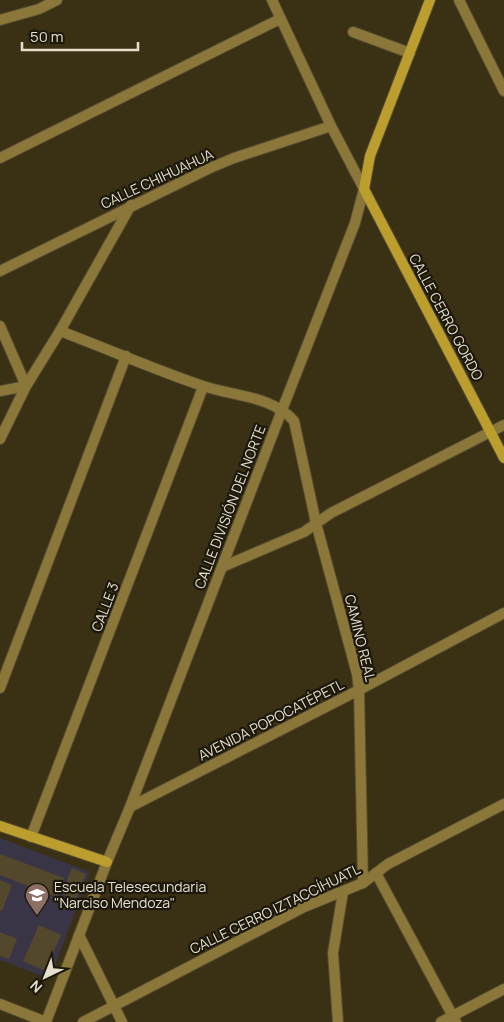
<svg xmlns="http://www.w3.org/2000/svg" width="504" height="1022" viewBox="0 0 504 1022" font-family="Manrope,sans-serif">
	<rect width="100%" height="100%" fill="#3a3013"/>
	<polygon fill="#3a3546" points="0,838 90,872 50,979 0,960"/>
	<g fill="#53482b">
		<polygon points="0,854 64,878 57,897 0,875"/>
		<polygon points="72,868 86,874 76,900 61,894"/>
		<polygon points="0,880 12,885 2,911 0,910"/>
		<polygon points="39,925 61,935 45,971 23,961"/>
		<polygon points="0,932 17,939 9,959 0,956"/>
	</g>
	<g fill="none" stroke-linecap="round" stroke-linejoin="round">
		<g stroke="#554c31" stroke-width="12">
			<g id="street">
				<polyline points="459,0 504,91"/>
				<polyline points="0,20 39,9 57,0"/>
				<polyline points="353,32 410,53"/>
				<polyline points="0,158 280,19"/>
				<polyline points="0,271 210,168 234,158 331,126"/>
				<polyline points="0,326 26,386 0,391"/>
				<path d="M60,331C108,349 155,370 203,386C233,396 273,396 294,421L316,523L357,674L359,690L363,883"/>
				<polyline points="0,439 26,386 60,331 131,205"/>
				<polyline points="222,567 304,532 331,513 504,425"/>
				<polyline points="0,688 126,356"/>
				<polyline points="130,807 359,690 504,613"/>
				<polyline points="31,837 203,387"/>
				<polyline points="376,873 456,1022"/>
				<polyline points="79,935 122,1022"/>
				<polyline points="0,1004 46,1022"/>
				<polyline points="46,1022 107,862 130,807 282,410 355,223 364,189 331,126 272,0"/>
				<polyline points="83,1022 304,907 363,883 388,864 504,804"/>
				<polyline points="338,1022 333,953 343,892"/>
				<polyline points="441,1022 504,989"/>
			</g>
		</g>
		<g stroke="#554c31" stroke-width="12">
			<g id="secondary">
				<polyline points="430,0 370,156 364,189 504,458"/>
				<polyline points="0,826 107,862"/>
			</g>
		</g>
		<use href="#street" stroke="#8a7739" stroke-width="10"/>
		<use href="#secondary" stroke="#bc9e2f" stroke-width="10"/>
	</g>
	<defs>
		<g id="school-pin" transform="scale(1.25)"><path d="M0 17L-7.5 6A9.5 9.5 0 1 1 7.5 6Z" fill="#8d6e63" stroke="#1d180c"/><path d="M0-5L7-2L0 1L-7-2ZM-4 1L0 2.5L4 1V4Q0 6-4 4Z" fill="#fff"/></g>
	</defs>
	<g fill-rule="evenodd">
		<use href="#school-pin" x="37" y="895"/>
	</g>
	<g text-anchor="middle" stroke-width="4.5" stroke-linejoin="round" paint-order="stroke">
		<g font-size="14" fill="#e5dfcf" stroke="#1d180c">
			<text transform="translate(157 179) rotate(-25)" y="5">CALLE CHIHUAHUA</text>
			<text transform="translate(446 317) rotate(62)" y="5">CALLE CERRO GORDO</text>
			<text transform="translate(230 507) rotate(-69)" y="5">CALLE DIVISIÓN DEL NORTE</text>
			<text transform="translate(105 607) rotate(-69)" y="5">CALLE 3</text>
			<text transform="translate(360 638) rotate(76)" y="5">CAMINO REAL</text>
			<text transform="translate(271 720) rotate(-27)" y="5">AVENIDA POPOCATÉPETL</text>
			<text transform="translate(275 909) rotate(-26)" y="5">CALLE CERRO IZTACCÍHUATL</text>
		</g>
		<g font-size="14" fill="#e5dfcf" stroke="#1d180c" text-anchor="start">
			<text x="54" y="892">Escuela Telesecundaria<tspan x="54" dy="16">"Narciso Mendoza"</tspan></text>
		</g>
	</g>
	<g transform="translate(45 977) rotate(223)" stroke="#1d180c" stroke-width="4" paint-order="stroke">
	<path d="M0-4L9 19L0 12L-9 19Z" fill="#e5dfcf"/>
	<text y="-8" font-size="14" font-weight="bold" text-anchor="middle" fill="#e5dfcf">N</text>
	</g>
	<path d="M22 42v8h116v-8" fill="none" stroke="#e5dfcf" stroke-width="2.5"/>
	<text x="30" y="42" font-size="15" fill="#e5dfcf" stroke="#1d180c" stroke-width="4" paint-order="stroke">50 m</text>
</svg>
